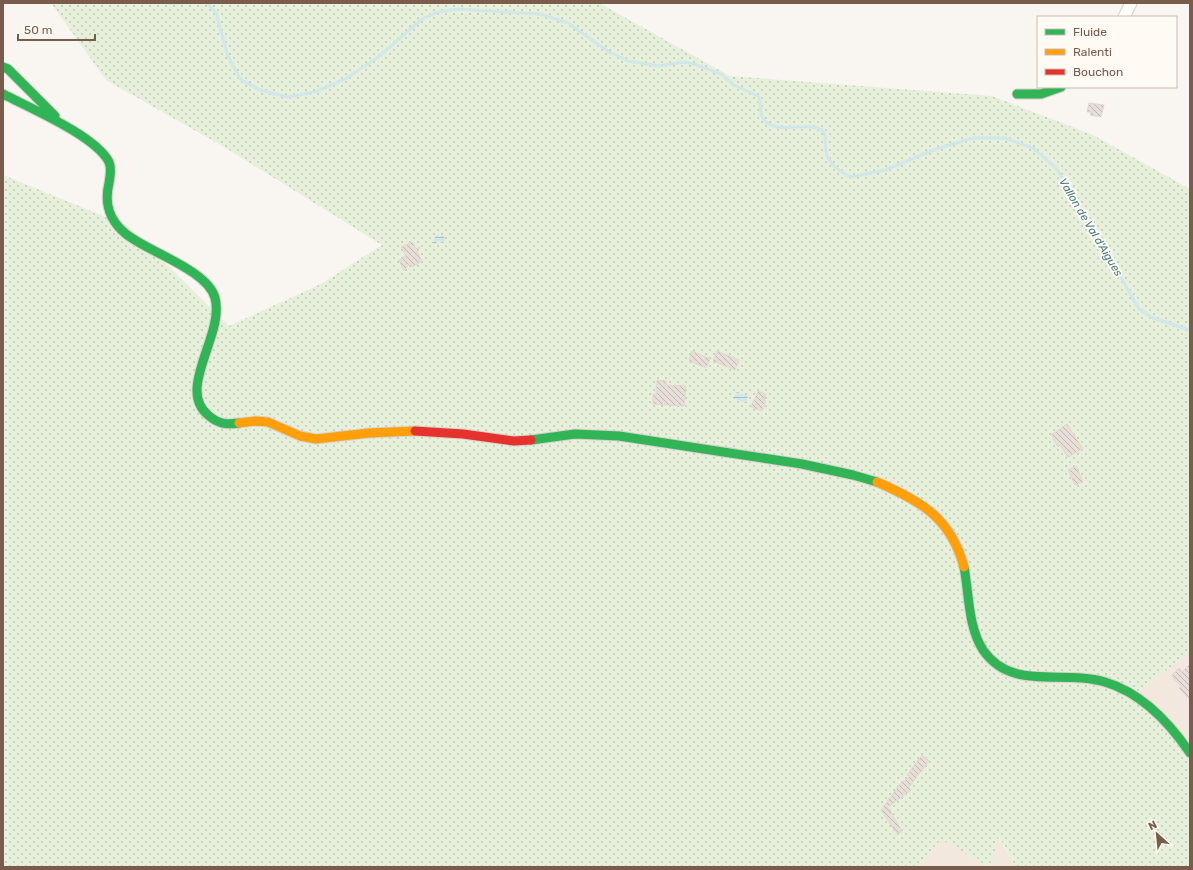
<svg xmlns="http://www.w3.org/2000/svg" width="1193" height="870" viewBox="0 0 1193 870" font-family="Rubik,sans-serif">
	<defs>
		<pattern id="grass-dots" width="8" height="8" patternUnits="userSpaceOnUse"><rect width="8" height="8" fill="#e7f0db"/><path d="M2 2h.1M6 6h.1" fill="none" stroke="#c0c6b4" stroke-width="1.8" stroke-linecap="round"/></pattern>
		<pattern id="water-rules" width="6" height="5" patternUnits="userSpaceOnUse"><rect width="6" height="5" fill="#d0e8ea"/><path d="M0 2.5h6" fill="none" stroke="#aebfc0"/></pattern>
		<pattern id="building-back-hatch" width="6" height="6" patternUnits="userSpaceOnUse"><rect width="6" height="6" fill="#e6ded7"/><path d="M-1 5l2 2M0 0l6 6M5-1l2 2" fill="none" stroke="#bfb7b1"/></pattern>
	</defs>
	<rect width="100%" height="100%" fill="#f9f5f0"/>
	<g fill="#f2e8de">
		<polygon points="1190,653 1190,761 1176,738 1131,696"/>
		<polygon points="998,837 1016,867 918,867 941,839"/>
	</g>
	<polygon fill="url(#grass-dots)" points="51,3 599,3 730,76 992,96 1093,135 1190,189 1190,653 1131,696 1176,738 1190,761 1190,867 1016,867 999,837 989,867 941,839 918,867 3,867 3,175 128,226 229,326 321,284 382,245 226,148 106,80"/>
	<g fill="url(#water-rules)">
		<polygon points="436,235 444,236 445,241 443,243 437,241 436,244 432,243"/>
		<polygon points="737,392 748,396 746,403 733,398"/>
	</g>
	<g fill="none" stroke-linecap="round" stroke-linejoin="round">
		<g stroke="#d0e8ea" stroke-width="3">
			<polyline points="169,3 180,3"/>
			<path d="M207,3L216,13L228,56L241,80L260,90L287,97L315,92L345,79L377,58L422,19L438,12L458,9L540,14L568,23L609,52L628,61L659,66L683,62L694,64L721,74L734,85L758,96C762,103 759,110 762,117C774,138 806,119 823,131C826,136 825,143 826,149C826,163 840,171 850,177L885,170L936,149L973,138H1005L1033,148L1055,167L1069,187L1139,309L1153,318L1190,330"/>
		</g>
	</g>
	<g fill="url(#building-back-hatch)" stroke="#e2d8d2">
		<polygon points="1089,103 1104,105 1101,117 1090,115 1091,112 1087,112"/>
		<polygon points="412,242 416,249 420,247 417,251 422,261 412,267 410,263 404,271 399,260 406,256 401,247"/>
		<polygon points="692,351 710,359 706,368 689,361"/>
		<polygon points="717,351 739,360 735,370 713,361"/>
		<polygon points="657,380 666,381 666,385 686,386 684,406 653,404 653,394 656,395"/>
		<polygon points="758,391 766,394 764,400 766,401 762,411 751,407"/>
		<polygon points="1067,424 1083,449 1068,457 1060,445 1058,447 1051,435"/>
		<polygon points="1076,466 1083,482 1075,485 1068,470"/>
		<polygon points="1190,664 1190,700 1179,688 1181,686 1171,676 1179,668 1182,672"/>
		<polygon points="922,755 929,761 909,787 911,790 888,807 902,831 897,834 881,810 900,784 910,776 907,775"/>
	</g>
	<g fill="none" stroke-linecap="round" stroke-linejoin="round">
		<g stroke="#d7d1cb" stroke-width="13">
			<polyline id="street" points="1124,17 1131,3"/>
		</g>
		<g stroke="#d9d2cb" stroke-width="11">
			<g id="fast">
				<polyline points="3,67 8,69 55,116"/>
				<path d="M3,94C30,108 96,136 109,162C112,169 110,176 109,183C104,204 109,220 126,234C148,252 208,270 215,298C225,334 176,389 208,415C218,424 226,425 239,423"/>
				<polyline points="1017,94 1041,94 1061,87"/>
				<polyline points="531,440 575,434 619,436 802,464 853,475 877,482"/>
				<path d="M964,567C969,593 968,627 983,650C1012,692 1062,669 1105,682C1142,693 1169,722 1190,753"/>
			</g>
		</g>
		<g stroke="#d9d2cb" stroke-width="11">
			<g id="slow">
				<polyline points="239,423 256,421 268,422 300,436 316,439 369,433 415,431"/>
				<path d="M877,482C921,501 951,518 964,567"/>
			</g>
		</g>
		<g stroke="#d9d2cb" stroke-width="11">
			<polyline id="jam" points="415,431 463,434 514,441 531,440"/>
		</g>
		<use href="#street" stroke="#fefefd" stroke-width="11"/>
		<use href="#fast" stroke="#30b455" stroke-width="9"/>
		<use href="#slow" stroke="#ff9f0a" stroke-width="9"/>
		<use href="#jam" stroke="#e5322d" stroke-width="9"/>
	</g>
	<g text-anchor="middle" stroke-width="4" stroke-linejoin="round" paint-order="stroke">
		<g font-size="11" font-style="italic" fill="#437c86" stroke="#fffaf3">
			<text transform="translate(1091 227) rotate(59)" y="4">Vallon de Val d'Aigues</text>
		</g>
	</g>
	<rect width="1193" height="870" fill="none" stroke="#7a5c4d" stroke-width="8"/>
	<rect x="1037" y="16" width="140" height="72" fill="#fffaf3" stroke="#cabbb1"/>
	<rect x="1045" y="29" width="20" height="6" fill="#30b455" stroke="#cabbb1"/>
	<text x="1073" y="36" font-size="12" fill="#7a5c4d">Fluide</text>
	<rect x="1045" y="49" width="20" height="6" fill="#ff9f0a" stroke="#cabbb1"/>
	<text x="1073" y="56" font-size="12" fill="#7a5c4d">Ralenti</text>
	<rect x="1045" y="69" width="20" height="6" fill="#e5322d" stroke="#cabbb1"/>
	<text x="1073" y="76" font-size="12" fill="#7a5c4d">Bouchon</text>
	<g transform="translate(1157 834) rotate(333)" stroke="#fffaf3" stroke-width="3" paint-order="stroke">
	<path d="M0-3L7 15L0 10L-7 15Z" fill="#7a5c4d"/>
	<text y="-6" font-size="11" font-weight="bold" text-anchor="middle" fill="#7a5c4d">N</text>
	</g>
	<path d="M18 34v6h77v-6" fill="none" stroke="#7a5c4d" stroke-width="2"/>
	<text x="24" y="34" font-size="12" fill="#7a5c4d" stroke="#fffaf3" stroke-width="3" paint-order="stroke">50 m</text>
</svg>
